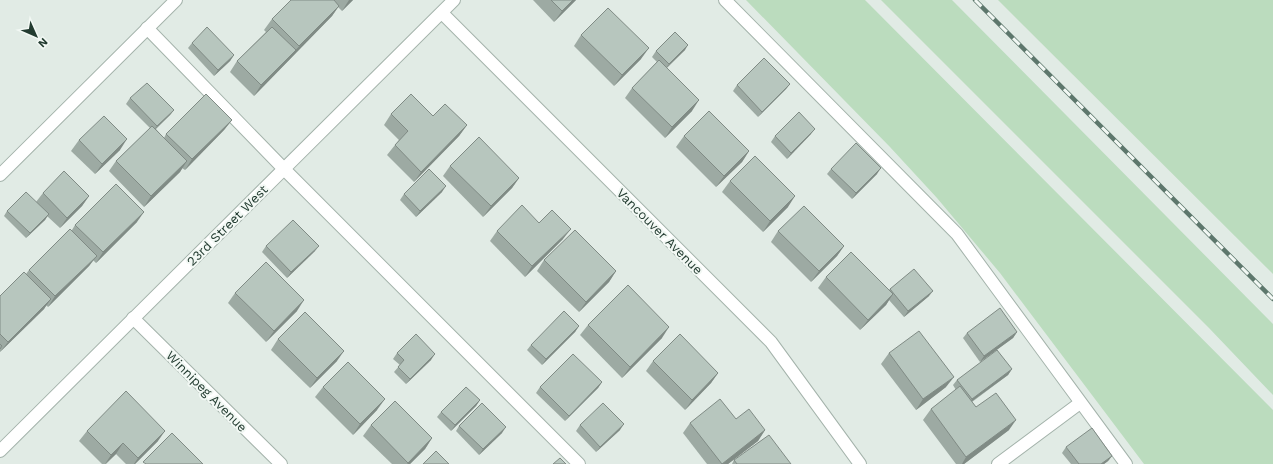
<svg xmlns="http://www.w3.org/2000/svg" width="1273" height="464" viewBox="0 0 1273 464" font-family="'Work Sans',sans-serif">
	<rect width="100%" height="100%" fill="#e1ebe5"/>
	<g fill="#bbdcbe">
		<polygon points="746,0 865,0 1273,410 1273,464 1144,464 1000,273 937,198 890,147"/>
		<polygon points="881,0 952,0 1273,324 1273,395 1209,328"/>
		<polygon points="998,0 1273,0 1273,274"/>
	</g>
	<g fill="none" stroke-linecap="round" stroke-linejoin="round">
		<g stroke="#a4b3ab" stroke-width="14">
			<g id="minor">
				<polyline points="725,0 957,234 1126,464"/>
				<polyline points="442,13 771,342 860,464"/>
				<polyline points="147,28 283,168 579,464"/>
				<polyline points="0,175 176,0"/>
				<polyline points="133,318 281,464"/>
				<polyline points="0,451 454,0"/>
				<polyline points="998,464 1080,403"/>
			</g>
		</g>
		<use href="#minor" stroke="#fff" stroke-width="12"/>
		<g stroke="#5d776c" stroke-width="4.5">
			<polyline id="rail" points="975,0 1273,299"/>
		</g>
		<use href="#rail" stroke="#f2f8f4" stroke-width="3" stroke-dasharray="9" stroke-linecap="butt"/>
	</g>
	<g fill="#9daaa3">
		<polygon points="291,0 353,0 342,11 338,7 332,16 254,96 230,72 237,61 266,32 264,30 272,19"/>
		<polygon points="533,0 576,0 554,22"/>
		<polygon points="581,35 641,59 614,86 574,46"/>
		<polygon points="192,43 234,55 230,61 214,76 188,48"/>
		<polygon points="685,50 667,68 692,111 665,138 625,98 632,88 657,62 652,57 656,51"/>
		<polygon points="790,84 786,89 758,117 733,91 737,85"/>
		<polygon points="130,98 174,110 170,115 156,129 164,138 166,134 232,120 224,130 185,170 182,168 180,172 144,207 109,171 116,161 150,128 126,104"/>
		<polygon points="391,114 433,116 467,125 459,136 414,182 387,155 399,140 384,125"/>
		<polygon points="811,134 787,159 771,142 775,136"/>
		<polygon points="684,136 749,151 742,162 716,187 676,147"/>
		<polygon points="79,140 120,150 95,174 71,151"/>
		<polygon points="450,166 519,178 512,188 483,217 443,176"/>
		<polygon points="831,169 877,174 852,199 827,174"/>
		<polygon points="730,181 788,207 763,232 722,192"/>
		<polygon points="442,192 416,217 400,200 404,194"/>
		<polygon points="43,193 89,196 82,206 60,228 47,216 45,220 26,238 4,216 7,211 36,202"/>
		<polygon points="137,222 96,263 93,260 89,266 48,307 46,305 44,309 0,352 0,296 26,274 29,270 72,230 75,225"/>
		<polygon points="539,223 563,239 525,277 490,241 497,231"/>
		<polygon points="778,231 844,246 837,256 811,282 771,242"/>
		<polygon points="266,246 315,251 287,278 262,252"/>
		<polygon points="544,260 616,271 609,282 579,312 537,271"/>
		<polygon points="826,277 889,290 890,289 929,296 904,317 889,300 886,305 860,330 818,288"/>
		<polygon points="235,293 297,311 266,342 228,303"/>
		<polygon points="588,325 662,338 622,378 580,335"/>
		<polygon points="579,326 575,332 542,365 527,350 531,345"/>
		<polygon points="1017,332 1013,338 980,362 963,338 967,333"/>
		<polygon points="278,339 337,361 310,388 271,350"/>
		<polygon points="397,353 431,360 406,384 394,372 400,365 393,359"/>
		<polygon points="889,353 946,387 916,410 881,364"/>
		<polygon points="653,361 718,373 711,383 685,410 646,371"/>
		<polygon points="1012,369 1008,375 972,402 976,407 1009,430 964,464 956,464 923,420 931,409 956,390 953,385 957,380"/>
		<polygon points="602,382 598,388 565,421 536,393 540,387"/>
		<polygon points="323,387 377,410 353,435 315,397"/>
		<polygon points="480,400 476,406 451,431 437,417 441,412"/>
		<polygon points="736,419 765,430 758,441 728,464 707,464 683,433 690,423"/>
		<polygon points="371,425 432,438 425,449 410,464 392,464 363,436"/>
		<polygon points="580,425 620,430 596,452 576,431"/>
		<polygon points="459,426 502,433 479,455 456,431"/>
		<polygon points="87,431 158,441 135,464 126,464 116,454 106,464 102,464 79,441"/>
		<polygon points="1066,447 1112,456 1108,461 1104,464 1071,464 1062,453"/>
		<polygon points="734,460 791,464 732,464"/>
	</g>
	<g fill="#808b85">
		<polygon points="349,0 353,0 342,11"/>
		<polygon points="573,0 576,0 554,22 562,11"/>
		<polygon points="339,6 332,16 254,96 261,85"/>
		<polygon points="688,45 685,50 665,69 669,64"/>
		<polygon points="649,48 641,59 614,86 622,75"/>
		<polygon points="234,55 230,61 214,76 218,70"/>
		<polygon points="790,84 786,89 758,117 762,112"/>
		<polygon points="699,100 692,111 665,138 672,127"/>
		<polygon points="174,110 170,115 153,131 157,126"/>
		<polygon points="232,120 224,130 185,170 192,159"/>
		<polygon points="467,125 459,136 414,182 421,172"/>
		<polygon points="815,129 811,134 787,159 791,153"/>
		<polygon points="127,139 120,150 95,174 102,164"/>
		<polygon points="749,151 742,162 716,187 724,176"/>
		<polygon points="187,161 180,172 144,207 151,196"/>
		<polygon points="881,168 877,174 852,199 856,193"/>
		<polygon points="519,178 512,188 483,217 491,206"/>
		<polygon points="446,186 442,192 416,217 420,211"/>
		<polygon points="89,196 82,206 60,228 67,218"/>
		<polygon points="795,196 788,207 763,232 770,221"/>
		<polygon points="144,212 137,222 96,263 103,252"/>
		<polygon points="49,214 45,220 26,238 30,233"/>
		<polygon points="571,229 563,239 525,277 532,266"/>
		<polygon points="319,246 315,251 287,278 291,272"/>
		<polygon points="844,246 837,256 811,282 819,271"/>
		<polygon points="97,256 89,266 48,307 55,296"/>
		<polygon points="616,271 609,282 579,312 586,302"/>
		<polygon points="933,291 929,296 904,317 908,311"/>
		<polygon points="893,294 886,305 860,330 868,320"/>
		<polygon points="51,299 44,309 0,352 8,342"/>
		<polygon points="304,300 297,311 266,342 274,331"/>
		<polygon points="579,326 575,332 542,365 546,359"/>
		<polygon points="669,327 662,338 622,378 630,367"/>
		<polygon points="1017,332 1013,338 980,362 984,356"/>
		<polygon points="344,351 337,361 310,388 317,378"/>
		<polygon points="435,354 431,360 406,384 410,379"/>
		<polygon points="1012,369 1008,375 968,404 972,399"/>
		<polygon points="718,373 711,383 685,410 692,400"/>
		<polygon points="954,377 946,387 916,410 923,399"/>
		<polygon points="602,382 598,388 565,421 569,416"/>
		<polygon points="385,399 377,410 353,435 360,424"/>
		<polygon points="480,400 476,406 451,431 455,425"/>
		<polygon points="1016,420 1009,430 964,464 962,464 966,457"/>
		<polygon points="624,424 620,430 596,452 600,447"/>
		<polygon points="506,427 502,433 479,455 483,449"/>
		<polygon points="765,430 758,441 728,464 722,464"/>
		<polygon points="165,431 158,441 135,464 134,464 138,458"/>
		<polygon points="432,438 425,449 410,464 407,464"/>
		<polygon points="123,443 116,454 105,464 111,455"/>
		<polygon points="1112,456 1108,461 1104,464 1101,464"/>
	</g>
	<g fill="#b7c6be" stroke="#808b85">
		<polygon points="291,0 334,0 339,6 299,46 272,19"/>
		<polygon points="551,0 573,0 562,11"/>
		<polygon points="608,8 649,48 622,75 581,35"/>
		<polygon points="207,27 234,55 218,70 192,43"/>
		<polygon points="272,27 296,50 261,85 237,61"/>
		<polygon points="675,32 688,45 669,64 656,51"/>
		<polygon points="764,58 790,84 762,112 737,85"/>
		<polygon points="659,60 699,100 672,127 632,88"/>
		<polygon points="147,83 174,110 157,126 130,98"/>
		<polygon points="206,94 232,120 192,159 166,134"/>
		<polygon points="411,94 433,116 445,104 467,125 421,172 395,145 408,131 391,114"/>
		<polygon points="709,111 749,151 724,176 684,136"/>
		<polygon points="799,112 815,129 791,153 775,136"/>
		<polygon points="104,116 127,139 102,164 79,140"/>
		<polygon points="152,126 187,161 151,196 116,161"/>
		<polygon points="479,137 519,178 491,206 450,166"/>
		<polygon points="856,143 881,168 856,193 831,169"/>
		<polygon points="755,156 795,196 770,221 730,181"/>
		<polygon points="429,169 446,186 420,211 404,194"/>
		<polygon points="64,171 89,196 67,218 43,193"/>
		<polygon points="116,184 144,212 103,252 75,225"/>
		<polygon points="26,192 49,214 30,233 7,211"/>
		<polygon points="522,205 539,223 552,210 571,229 532,266 497,231"/>
		<polygon points="804,206 844,246 819,271 778,231"/>
		<polygon points="293,220 319,246 291,272 266,246"/>
		<polygon points="70,229 97,256 55,296 29,270"/>
		<polygon points="575,230 616,271 586,302 544,260"/>
		<polygon points="851,252 893,294 868,320 826,277"/>
		<polygon points="266,262 304,300 274,331 235,293"/>
		<polygon points="914,269 933,291 908,311 890,289"/>
		<polygon points="24,272 51,299 8,342 0,334 0,296"/>
		<polygon points="628,285 669,327 630,367 588,325"/>
		<polygon points="1000,308 1017,332 984,356 967,333"/>
		<polygon points="564,311 579,326 546,359 531,345"/>
		<polygon points="305,312 344,351 317,378 278,339"/>
		<polygon points="919,331 954,377 923,399 889,353"/>
		<polygon points="416,334 435,354 410,379 398,367 404,360 397,353"/>
		<polygon points="680,334 718,373 692,400 653,361"/>
		<polygon points="0,344 2,346 0,349"/>
		<polygon points="997,350 1012,369 972,399 957,380"/>
		<polygon points="573,354 602,382 569,416 540,387"/>
		<polygon points="348,362 385,399 360,424 323,387"/>
		<polygon points="960,386 976,407 996,393 1016,420 966,457 931,409"/>
		<polygon points="466,387 480,400 455,425 441,412"/>
		<polygon points="126,391 165,431 138,458 123,443 111,455 87,431"/>
		<polygon points="720,399 736,419 749,409 765,430 722,464 690,423"/>
		<polygon points="395,401 432,438 408,463 371,425"/>
		<polygon points="482,403 506,427 483,449 459,426"/>
		<polygon points="603,403 624,424 600,447 580,425"/>
		<polygon points="1092,428 1112,456 1101,464 1079,464 1066,447"/>
		<polygon points="172,433 203,464 146,464 143,462"/>
		<polygon points="769,435 791,464 737,464 734,460"/>
		<polygon points="436,451 449,464 423,464"/>
		<polygon points="560,458 566,464 553,464"/>
	</g>
	<g text-anchor="middle" stroke-width="4" stroke-linejoin="round" paint-order="stroke">
		<g font-size="13" fill="#223b30" stroke="#f2f8f4">
			<text transform="translate(227 225) rotate(-45)" y="5">23rd Street West</text>
			<text transform="translate(660 231) rotate(45)" y="5">Vancouver Avenue</text>
			<text transform="translate(207 391) rotate(45)" y="5">Winnipeg Avenue</text>
		</g>
	</g>
	<g transform="translate(36 36) rotate(135)" stroke="#f2f8f4" stroke-width="3" paint-order="stroke">
	<path d="M0-3L7 15L0 10L-7 15Z" fill="#223b30"/>
	<text y="-6" font-size="11" font-weight="bold" text-anchor="middle" fill="#223b30">N</text>
	</g>
</svg>
